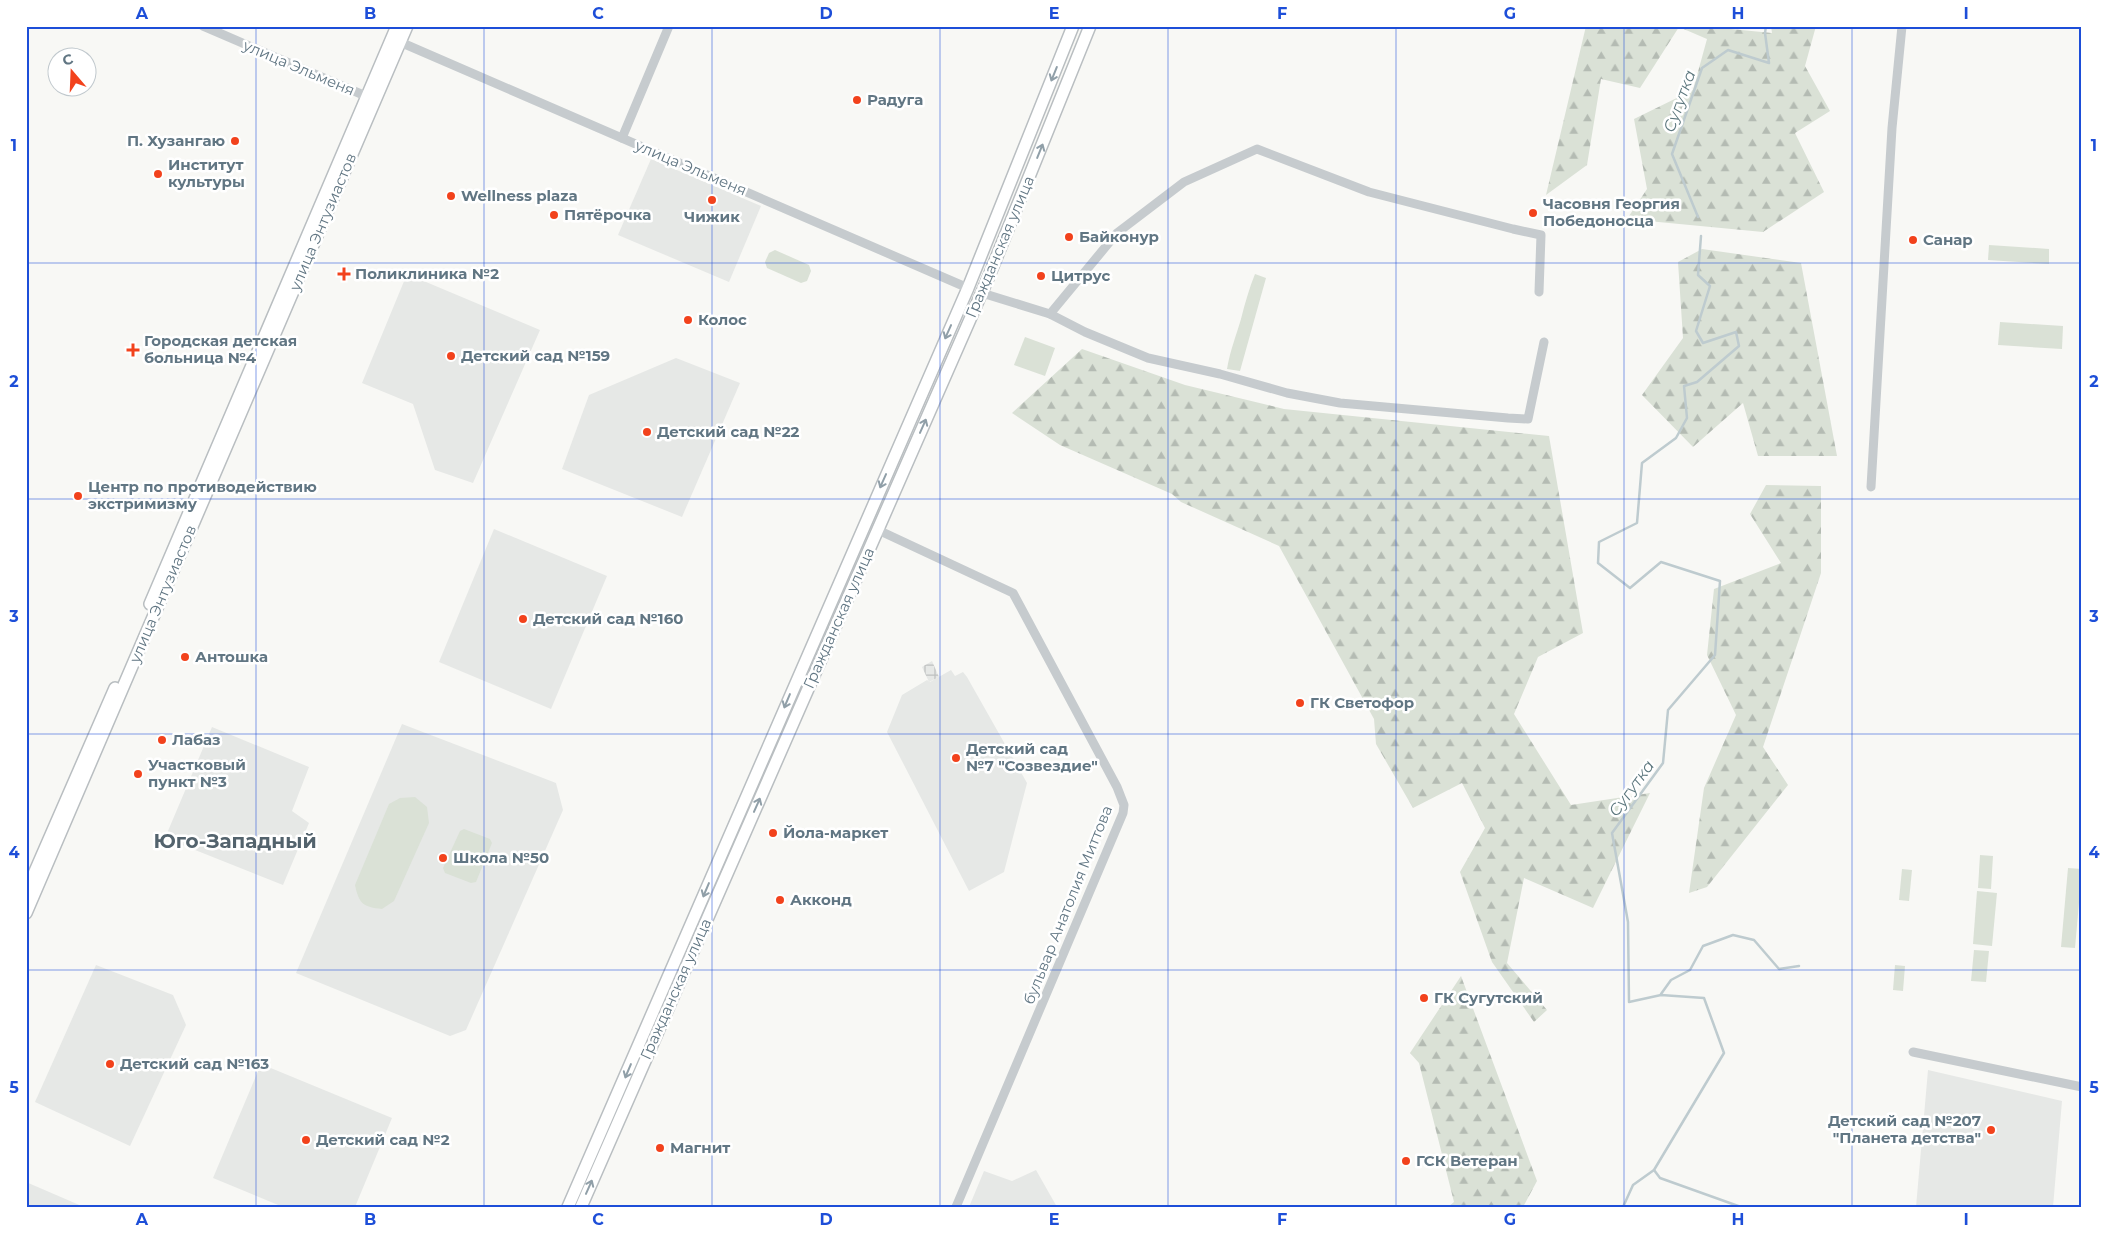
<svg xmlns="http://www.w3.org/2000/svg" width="2108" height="1233" viewBox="0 0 2108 1233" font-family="Montserrat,sans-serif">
	<defs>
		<pattern id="industrial-grid" width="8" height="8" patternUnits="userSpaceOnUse" patternTransform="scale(1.25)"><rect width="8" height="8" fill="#e6e8e6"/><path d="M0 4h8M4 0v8" fill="none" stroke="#bec1c0"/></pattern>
		<pattern id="forest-firs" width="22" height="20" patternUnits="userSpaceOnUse" patternTransform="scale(1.25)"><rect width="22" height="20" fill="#dae1d6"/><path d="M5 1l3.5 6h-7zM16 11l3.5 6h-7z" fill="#b4bbb3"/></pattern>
	</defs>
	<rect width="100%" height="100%" fill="#f8f8f5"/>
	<g fill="#e6e8e6">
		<polygon points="651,159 761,206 729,282 618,235"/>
		<polygon points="407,274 540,330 473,483 435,470 413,404 362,383"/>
		<polygon points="676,358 740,383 682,517 562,469 589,395"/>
		<polygon points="494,529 607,576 551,709 439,662"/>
		<polygon points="951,670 955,676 963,672 967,677 1027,783 1004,872 969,891 887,732 902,695 927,680 930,682"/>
		<polygon points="402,724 556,783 563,810 466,1030 450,1036 296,973"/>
		<polygon points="212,727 309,767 292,811 309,823 283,885 165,838"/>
		<polygon points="96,965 173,995 186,1025 130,1146 35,1102"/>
		<polygon points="261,1064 392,1118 355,1207 283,1207 213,1178"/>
		<polygon points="1928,1070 2062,1101 2053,1207 1916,1207"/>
		<polygon points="1036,1170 1057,1207 969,1207 984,1171 1012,1181"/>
		<polygon points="26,1182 84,1207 26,1207"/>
	</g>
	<polygon fill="url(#industrial-grid)" points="932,661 939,677 929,682 922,667"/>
	<g fill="url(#forest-firs)">
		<polygon points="1586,26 1732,26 1731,29 1772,33 1771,26 1816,26 1805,66 1830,111 1795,133 1824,192 1763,232 1627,219 1647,189 1634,119 1693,90 1707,39 1679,27 1640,88 1601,79 1587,165 1546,195"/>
		<polygon points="1702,249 1801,263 1837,456 1758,456 1743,403 1693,447 1642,395 1683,338 1678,262"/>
		<polygon points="1082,349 1185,385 1284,409 1549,436 1583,633 1538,657 1514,714 1571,805 1650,793 1593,908 1524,878 1507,963 1547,1010 1534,1022 1492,962 1460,872 1485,828 1462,783 1413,808 1376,744 1374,719 1279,546 1181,502 1172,494 1060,445 1012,413"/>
		<polygon points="1766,485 1821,486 1821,573 1763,747 1788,785 1707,887 1689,893 1704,788 1736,715 1707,655 1714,589 1781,563 1750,514"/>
		<polygon points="1461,976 1537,1181 1523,1207 1448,1207 1454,1202 1419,1063 1410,1053"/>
	</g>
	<g fill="#dae1d6">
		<polygon points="1989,245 2049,249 2049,264 1988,260"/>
		<polygon points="775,250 809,265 811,271 807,281 801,283 767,268 765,262 769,253"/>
		<path d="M1255,274L1266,278L1240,371L1227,369C1230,351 1236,336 1241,319C1245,303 1249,289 1255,274Z"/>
		<polygon points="2000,322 2063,326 2062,349 1998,345"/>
		<polygon points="1025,337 1055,348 1045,376 1014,365"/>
		<path d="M415,797L427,807L429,823L394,901L382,909C363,907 359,904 355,885L389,804L400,798Z"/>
		<polygon points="464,829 490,839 492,843 476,882 471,883 445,873 443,868 460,831"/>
		<polygon points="1980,855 1993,856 1991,889 1978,888"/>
		<polygon points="2068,868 2082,869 2075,948 2061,947"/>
		<polygon points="1902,869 1912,870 1909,901 1899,900"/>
		<polygon points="1977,891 1997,893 1992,946 1973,944"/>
		<polygon points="1974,950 1989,951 1986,982 1971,981"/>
		<polygon points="1895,965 1905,966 1903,991 1893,990"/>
	</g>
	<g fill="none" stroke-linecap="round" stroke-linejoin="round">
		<g stroke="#becbcf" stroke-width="2.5">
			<polyline points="1698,217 1672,154 1702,68 1728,50 1769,63 1765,33 1766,26"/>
			<polyline points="1661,994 1671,980 1690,970 1703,946 1733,935 1754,940 1779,969 1799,966"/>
			<polyline points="1654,1170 1660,1178 1741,1207"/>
			<polyline points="1623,1207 1633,1185 1654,1170 1724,1053 1704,998 1661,995 1629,1002 1628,922 1612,833 1663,763 1668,710 1715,655 1720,581 1661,562 1630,588 1598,563 1599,542 1637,523 1642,463 1676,438 1687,418 1684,386 1697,382 1739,346 1736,332 1703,343 1696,331 1710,286 1698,275 1701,236"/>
		</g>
		<g stroke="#b9bec1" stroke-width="14">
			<g id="major">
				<polyline points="150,604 397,26"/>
				<polyline points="26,892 115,688"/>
				<polyline points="26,913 407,26"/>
				<polyline points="568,1207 968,288 1073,26"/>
				<polyline points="581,1207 989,276 1090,26"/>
			</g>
		</g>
		<g stroke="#c6cbce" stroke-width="9">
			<polyline points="203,26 368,97"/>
			<polyline points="400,42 968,288"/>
			<polyline points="622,138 669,26"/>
			<polyline points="982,293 1050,314 1085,332 1148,358 1220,374 1287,393 1340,403 1508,418 1528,419 1544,342"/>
			<polyline points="1050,314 1117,233 1184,182 1257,149 1369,192 1513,229 1541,235 1539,292"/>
			<polyline points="1871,487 1892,128 1902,26"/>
			<polyline points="878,530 1013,593 1117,787 1124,805 1123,813 956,1207"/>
			<polyline points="1913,1052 2082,1087"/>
		</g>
		<use href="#major" stroke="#fff" stroke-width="11"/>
	</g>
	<defs><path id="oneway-shaft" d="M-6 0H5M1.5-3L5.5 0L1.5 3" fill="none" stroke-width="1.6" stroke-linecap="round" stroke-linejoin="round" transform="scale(1.25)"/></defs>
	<g stroke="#909fa8">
		<use href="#oneway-shaft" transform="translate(1054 74) rotate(112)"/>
		<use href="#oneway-shaft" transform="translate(1040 151) rotate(-68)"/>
		<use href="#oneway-shaft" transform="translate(948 332) rotate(114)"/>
		<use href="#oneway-shaft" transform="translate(923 426) rotate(-66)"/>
		<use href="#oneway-shaft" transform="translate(883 481) rotate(114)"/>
		<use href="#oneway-shaft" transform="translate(787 701) rotate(113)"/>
		<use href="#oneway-shaft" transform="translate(757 805) rotate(-66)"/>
		<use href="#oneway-shaft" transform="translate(706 890) rotate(113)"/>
		<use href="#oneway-shaft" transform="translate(628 1071) rotate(113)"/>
		<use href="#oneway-shaft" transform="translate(589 1187) rotate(-66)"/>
	</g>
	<path fill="none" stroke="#1d4ed8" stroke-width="1" stroke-opacity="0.55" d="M256,26V1207M484,26V1207M712,26V1207M940,26V1207M1168,26V1207M1396,26V1207M1624,26V1207M1852,26V1207M26,263H2082M26,499H2082M26,734H2082M26,970H2082"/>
	<g fill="#f2421c" stroke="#fff" stroke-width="2">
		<circle cx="857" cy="100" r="5"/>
		<circle cx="235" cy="141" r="5"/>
		<circle cx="158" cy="174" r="5"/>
		<circle cx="451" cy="196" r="5"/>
		<circle cx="712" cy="200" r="5"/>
		<circle cx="1533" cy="213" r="5"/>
		<circle cx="554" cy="215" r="5"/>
		<circle cx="1069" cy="237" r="5"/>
		<circle cx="1913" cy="240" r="5"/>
		<path d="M341.5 266.5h5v5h5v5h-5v5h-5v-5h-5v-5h5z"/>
		<circle cx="1041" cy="276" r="5"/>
		<circle cx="688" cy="320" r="5"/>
		<path d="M130.5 342.5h5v5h5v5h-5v5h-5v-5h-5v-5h5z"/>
		<circle cx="451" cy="356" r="5"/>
		<circle cx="647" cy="432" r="5"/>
		<circle cx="78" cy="496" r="5"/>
		<circle cx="523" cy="619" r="5"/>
		<circle cx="185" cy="657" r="5"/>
		<circle cx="1300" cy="703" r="5"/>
		<circle cx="162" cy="740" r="5"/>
		<circle cx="956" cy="758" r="5"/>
		<circle cx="138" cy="774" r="5"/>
		<circle cx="773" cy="833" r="5"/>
		<circle cx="443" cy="858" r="5"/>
		<circle cx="780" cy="900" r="5"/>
		<circle cx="1424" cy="998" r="5"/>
		<circle cx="110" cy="1064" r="5"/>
		<circle cx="1991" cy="1130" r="5"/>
		<circle cx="306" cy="1140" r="5"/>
		<circle cx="660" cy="1148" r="5"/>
		<circle cx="1406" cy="1161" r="5"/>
	</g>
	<g text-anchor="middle" stroke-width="5" stroke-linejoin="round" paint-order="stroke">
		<g font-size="15" fill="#617683" stroke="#fff">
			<text transform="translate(299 68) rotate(23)" y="5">улица Эльменя</text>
			<text transform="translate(691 168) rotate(23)" y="5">улица Эльменя</text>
			<text transform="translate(323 222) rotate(-67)" y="5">улица Энтузиастов</text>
			<text transform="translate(1000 247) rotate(-67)" y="5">Гражданская улица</text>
			<text transform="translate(163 594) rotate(-67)" y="5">улица Энтузиастов</text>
			<text transform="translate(839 618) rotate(-66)" y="5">Гражданская улица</text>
			<text transform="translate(1068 905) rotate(-68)" y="5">бульвар Анатолия Миттова</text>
			<text transform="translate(676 989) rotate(-66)" y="5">Гражданская улица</text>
		</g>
		<g font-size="15" font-weight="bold" fill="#617683" stroke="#fff" text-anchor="start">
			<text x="867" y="105">Радуга</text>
			<text x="225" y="146" text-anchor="end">П. Хузангаю</text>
			<text x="168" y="170">Институт<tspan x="168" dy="17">культуры</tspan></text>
			<text x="461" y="201">Wellness plaza</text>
			<text x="1543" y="209">Часовня Георгия<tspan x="1543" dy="17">Победоносца</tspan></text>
			<text x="564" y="220">Пятёрочка</text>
			<text x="712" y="222" text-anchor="middle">Чижик</text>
			<text x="1079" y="242">Байконур</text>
			<text x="1923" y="245">Санар</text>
			<text x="355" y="279">Поликлиника №2</text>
			<text x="1051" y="281">Цитрус</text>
			<text x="698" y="325">Колос</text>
			<text x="144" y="346">Городская детская<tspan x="144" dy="17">больница №4</tspan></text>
			<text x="461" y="361">Детский сад №159</text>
			<text x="657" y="437">Детский сад №22</text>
			<text x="88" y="492">Центр по противодействию<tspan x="88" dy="17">экстримизму</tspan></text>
			<text x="533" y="624">Детский сад №160</text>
			<text x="195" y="662">Антошка</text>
			<text x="1310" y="708">ГК Светофор</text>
			<text x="172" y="745">Лабаз</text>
			<text x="966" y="754">Детский сад<tspan x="966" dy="17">№7 "Созвездие"</tspan></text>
			<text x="148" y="770">Участковый<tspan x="148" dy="17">пункт №3</tspan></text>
			<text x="783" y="838">Йола-маркет</text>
			<text x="453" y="863">Школа №50</text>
			<text x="790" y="905">Акконд</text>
			<text x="1434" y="1003">ГК Сугутский</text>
			<text x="120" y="1069">Детский сад №163</text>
			<text x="1981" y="1126" text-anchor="end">Детский сад №207<tspan x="1981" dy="17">"Планета детства"</tspan></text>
			<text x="316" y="1145">Детский сад №2</text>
			<text x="670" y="1153">Магнит</text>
			<text x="1416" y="1166">ГСК Ветеран</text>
		</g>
		<g font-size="16" font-style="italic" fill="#5b767d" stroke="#fff">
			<text transform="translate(1679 101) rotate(-70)" y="6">Сугутка</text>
			<text transform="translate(1631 788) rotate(-54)" y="6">Сугутка</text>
		</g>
		<g font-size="20" font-weight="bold" fill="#53636d" stroke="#fff">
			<text x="235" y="848">Юго-Западный</text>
		</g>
	</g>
	<rect width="2108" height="1233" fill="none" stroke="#ffffff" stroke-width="55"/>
	<g transform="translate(72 72) rotate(341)"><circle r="24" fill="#ffffff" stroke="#c0c8cd"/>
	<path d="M0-4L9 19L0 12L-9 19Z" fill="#f2421c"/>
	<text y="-8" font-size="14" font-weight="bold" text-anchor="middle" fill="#617683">С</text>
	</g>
	<rect x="28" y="28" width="2052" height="1178" fill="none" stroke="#1d4ed8" stroke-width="2"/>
	<g font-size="16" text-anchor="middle" font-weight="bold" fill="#1d4ed8">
		<text x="142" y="19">A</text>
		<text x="370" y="19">B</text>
		<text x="598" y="19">C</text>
		<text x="826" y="19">D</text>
		<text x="1054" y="19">E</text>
		<text x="1282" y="19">F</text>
		<text x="1510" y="19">G</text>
		<text x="1738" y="19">H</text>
		<text x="1966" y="19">I</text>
		<text x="14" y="151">1</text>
		<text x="2094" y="151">1</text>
		<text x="14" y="387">2</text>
		<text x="2094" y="387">2</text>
		<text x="14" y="622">3</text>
		<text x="2094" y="622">3</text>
		<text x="14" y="858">4</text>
		<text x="2094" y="858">4</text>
		<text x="14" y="1093">5</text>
		<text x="2094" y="1093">5</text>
		<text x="142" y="1225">A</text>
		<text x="370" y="1225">B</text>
		<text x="598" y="1225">C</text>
		<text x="826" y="1225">D</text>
		<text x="1054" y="1225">E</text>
		<text x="1282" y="1225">F</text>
		<text x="1510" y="1225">G</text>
		<text x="1738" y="1225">H</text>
		<text x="1966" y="1225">I</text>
	</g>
</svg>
